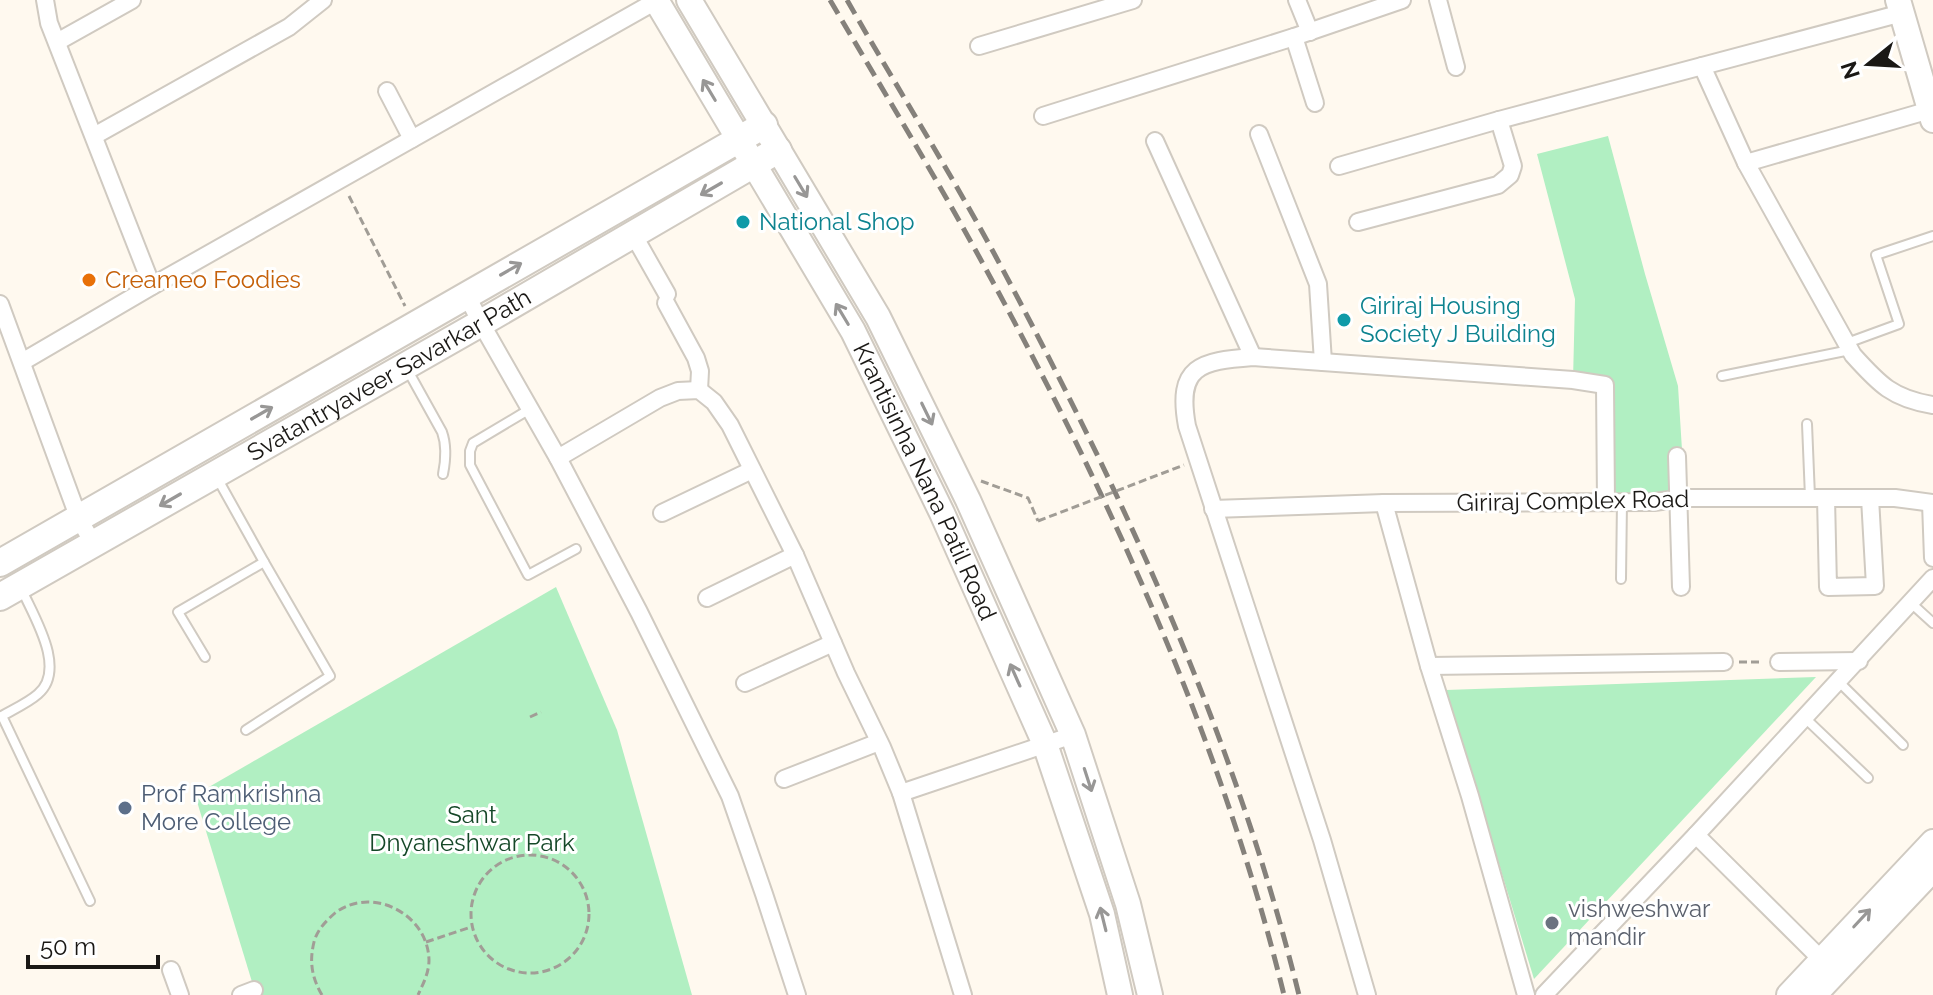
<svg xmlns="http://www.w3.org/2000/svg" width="1933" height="995" viewBox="0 0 1933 995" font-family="Raleway,sans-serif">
	<rect width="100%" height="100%" fill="#fff9ef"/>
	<g fill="#b1efc2">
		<polygon points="1608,136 1645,274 1678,386 1685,498 1606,502 1605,386 1573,380 1575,299 1537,154"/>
		<polygon points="556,587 617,730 692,995 256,995 195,795"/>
		<polygon points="1816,677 1534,979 1446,690"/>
	</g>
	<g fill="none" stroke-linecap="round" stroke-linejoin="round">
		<g stroke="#d0cac1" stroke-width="12">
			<g id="lane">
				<polyline points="1847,343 1899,324 1876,255 1933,236"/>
				<path d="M407,369L442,432C447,446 446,459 443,474"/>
				<polyline points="1722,376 1850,350"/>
				<polyline points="530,409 473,443 470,451 470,465 528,575 576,549"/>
				<polyline points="1807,424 1810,497"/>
				<polyline points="1621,579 1622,502"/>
				<polyline points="1911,603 1933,623"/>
				<polyline points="205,657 178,612 264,562 216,476"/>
				<polyline points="1839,682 1903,745"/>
				<polyline points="2,716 90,901"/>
				<path d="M0,717C12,710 28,703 38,694C67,669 34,617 22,590"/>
				<polyline points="1805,718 1868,778"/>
				<polyline points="246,730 330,676 264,562"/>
			</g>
		</g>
		<g stroke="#d0cac1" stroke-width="20">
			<g id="street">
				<polyline points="45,0 49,23 152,286"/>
				<polyline points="1297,0 1310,32"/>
				<polyline points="1438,0 1456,67"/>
				<polyline points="1294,37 1315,103"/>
				<polyline points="57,42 132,0"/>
				<polyline points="979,46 1133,0"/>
				<path d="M1702,66L1746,163L1853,355C1879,384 1893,399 1933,405"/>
				<polyline points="387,91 412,139"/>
				<polyline points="1043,116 1294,37 1402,0"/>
				<polyline points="1259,134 1318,284 1323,362"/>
				<polyline points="94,136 289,27 323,0"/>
				<polyline points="1155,141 1253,357"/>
				<polyline points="1746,163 1930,110"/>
				<polyline points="1339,166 1499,120 1902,13"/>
				<polyline points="1358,222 1498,185 1510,175 1513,166 1499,120"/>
				<polyline points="633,234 667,294"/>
				<polyline points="466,294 481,323 558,458 639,612 730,796 764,894 797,995"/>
				<polyline points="666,303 696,358 700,371 699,390"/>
				<polyline points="0,304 79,519 93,543"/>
				<polyline points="22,362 152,286 656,1"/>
				<polyline points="1677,456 1681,587"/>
				<polyline points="558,458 660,398 678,391 699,390 714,402 730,425 795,555 846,673 882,747 901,793 963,995"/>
				<polyline points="1826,498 1828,587 1875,586 1870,498"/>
				<polyline points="1384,503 1429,666 1470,796 1526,995"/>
				<polyline points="1931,503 1933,558"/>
				<polyline points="1213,509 1384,503 1654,502 1685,498 1895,498 1933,503"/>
				<polyline points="662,513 752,470"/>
				<polyline points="707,598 795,555"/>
				<polyline points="1779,662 1859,661"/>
				<polyline points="1429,666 1724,662"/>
				<polyline points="745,683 833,643"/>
				<polyline points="784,779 879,742"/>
				<polyline points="901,793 1073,735"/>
				<polyline points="1696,835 1823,961"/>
				<polyline points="171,970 180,995"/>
				<polyline points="241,995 254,990"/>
				<path d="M1367,995L1322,840L1187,426C1176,366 1200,361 1253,357L1573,380L1605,385L1606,502"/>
				<polyline points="1544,995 1696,835 1933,578"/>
			</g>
		</g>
		<g stroke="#d0cac1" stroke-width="28">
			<g id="secondary">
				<path id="s1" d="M656,0L853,331L942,513L1045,744L1102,914L1120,995"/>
				<polyline points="689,0 878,317 968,500 1073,735 1128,904 1150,995"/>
				<polyline points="1898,0 1933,120"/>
				<polyline points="1789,995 1933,842"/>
				<polyline points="1814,995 1933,869"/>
			</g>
		</g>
		<g stroke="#d0cac1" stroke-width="30">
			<g id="primary">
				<polyline points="0,563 764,125"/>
				<path id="s2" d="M0,597L481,323L778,150"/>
			</g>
		</g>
		<g stroke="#a19d96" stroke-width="3" stroke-dasharray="8 4" stroke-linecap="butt">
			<polyline points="349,196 405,306"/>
			<polyline points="981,481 1028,498 1038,521"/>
			<polyline points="1739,662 1763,662"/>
			<polyline points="530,717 541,712"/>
			<circle cx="530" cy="914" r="59"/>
			<polyline points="426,942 471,927"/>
			<path d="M322,995C312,978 309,962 314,942C317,930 326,921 335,913C372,885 428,914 429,960C429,973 423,984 418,995"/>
		</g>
		<use href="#lane" stroke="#fff" stroke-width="8"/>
		<use href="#street" stroke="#fff" stroke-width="16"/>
		<use href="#secondary" stroke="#fff" stroke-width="24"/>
		<use href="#primary" stroke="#fff" stroke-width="26"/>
		<g stroke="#85817b" stroke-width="5" stroke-dasharray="16 8" stroke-linecap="butt">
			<path d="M830,0C881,87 934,174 982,262C1109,494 1221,738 1284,995"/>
			<path d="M847,0C896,86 949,170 996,257C1122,492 1235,735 1299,995"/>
		</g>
		<polyline stroke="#a19d96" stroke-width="3" stroke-dasharray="8 4" stroke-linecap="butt" points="1038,521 1184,465"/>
	</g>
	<defs><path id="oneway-shaft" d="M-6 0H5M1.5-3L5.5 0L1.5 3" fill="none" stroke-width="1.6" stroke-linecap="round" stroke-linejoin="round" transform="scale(2)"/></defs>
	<g stroke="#989796">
		<use href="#oneway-shaft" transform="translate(709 90) rotate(-121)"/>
		<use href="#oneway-shaft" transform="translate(801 187) rotate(59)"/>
		<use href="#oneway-shaft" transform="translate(711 189) rotate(150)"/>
		<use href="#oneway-shaft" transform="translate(511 269) rotate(-30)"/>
		<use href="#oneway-shaft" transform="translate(842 314) rotate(-121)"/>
		<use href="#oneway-shaft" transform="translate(262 413) rotate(-30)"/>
		<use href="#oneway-shaft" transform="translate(927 414) rotate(64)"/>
		<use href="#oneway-shaft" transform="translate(170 500) rotate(150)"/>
		<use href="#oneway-shaft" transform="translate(1015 675) rotate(-114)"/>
		<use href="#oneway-shaft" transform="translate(1088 780) rotate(72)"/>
		<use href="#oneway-shaft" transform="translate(1862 918) rotate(-47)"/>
		<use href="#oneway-shaft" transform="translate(1103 919) rotate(-104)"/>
	</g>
	<g fill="#0f9aa8" stroke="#fff" stroke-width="3">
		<circle cx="743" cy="222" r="8"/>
		<circle cx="1344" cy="320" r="8"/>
	</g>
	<circle fill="#e8710a" stroke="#fff" stroke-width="3" cx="89" cy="280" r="8"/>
	<circle fill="#5c6f8a" stroke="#fff" stroke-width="3" cx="125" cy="808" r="8"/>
	<circle fill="#6b7280" stroke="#fff" stroke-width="3" cx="1552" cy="923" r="8"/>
	<g text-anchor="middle" stroke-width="6" stroke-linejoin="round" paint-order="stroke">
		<g font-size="24" fill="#0d838f" stroke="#fff" text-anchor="start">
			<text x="759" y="230">National Shop</text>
			<text x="1360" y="314">Giriraj Housing<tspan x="1360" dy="28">Society J Building</tspan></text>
		</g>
		<g font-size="24" fill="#c56008" stroke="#fff" text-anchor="start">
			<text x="105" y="288">Creameo Foodies</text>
		</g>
		<g font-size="24" fill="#1a1815" stroke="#fff">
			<text dy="8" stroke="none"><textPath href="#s2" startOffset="448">Svatantryaveer Savarkar Path</textPath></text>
			<text dy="8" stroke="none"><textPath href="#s1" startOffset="552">Krantisinha Nana Patil Road</textPath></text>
			<text transform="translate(1573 501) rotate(-1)" y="8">Giriraj Complex Road</text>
		</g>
		<g font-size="24" fill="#4e5e75" stroke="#fff" text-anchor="start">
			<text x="141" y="802">Prof Ramkrishna<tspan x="141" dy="28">More College</tspan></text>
		</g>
		<g font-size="24" fill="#154828" stroke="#fff">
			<text x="472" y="823">Sant<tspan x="472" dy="28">Dnyaneshwar Park</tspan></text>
		</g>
		<g font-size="24" fill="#5b616d" stroke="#fff" text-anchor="start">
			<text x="1568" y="917">vishweshwar<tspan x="1568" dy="28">mandir</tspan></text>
		</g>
	</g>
	<g transform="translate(1869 64) rotate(252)" stroke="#ffffff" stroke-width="6" paint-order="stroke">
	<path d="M0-6L14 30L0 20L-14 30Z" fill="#1a1815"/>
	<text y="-12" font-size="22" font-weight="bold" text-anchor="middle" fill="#1a1815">N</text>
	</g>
	<path d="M28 955v12h130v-12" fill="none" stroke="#1a1815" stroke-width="4"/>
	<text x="40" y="955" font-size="24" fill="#1a1815" stroke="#ffffff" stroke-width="6" paint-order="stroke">50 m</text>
</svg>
